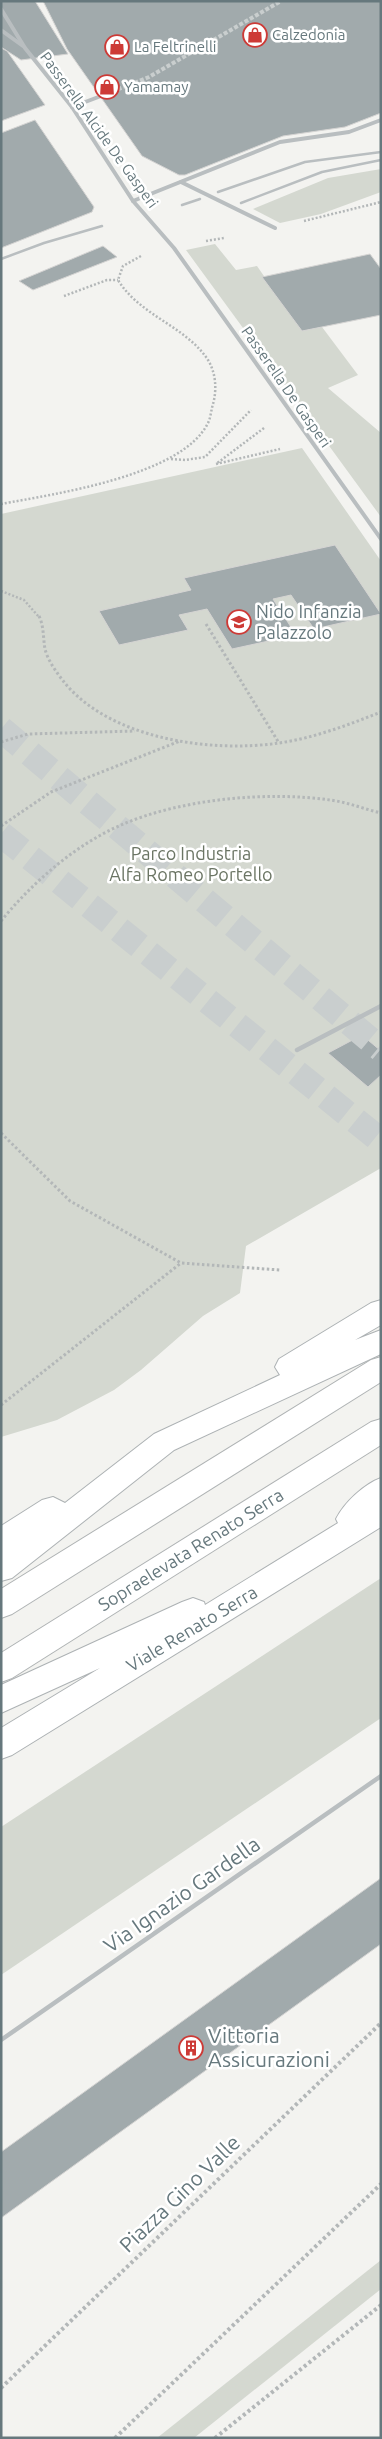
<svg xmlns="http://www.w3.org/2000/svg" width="382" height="2439" viewBox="0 0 382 2439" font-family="Ubuntu,sans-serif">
	<rect width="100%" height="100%" fill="#f3f3f0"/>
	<g fill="#d4d8d0">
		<polygon points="381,169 381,192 321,214 280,223 253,209 328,178"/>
		<polygon points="215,244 236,270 257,266 302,331 322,327 358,375 328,388 381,433 381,517 186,250"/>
		<polygon points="302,448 381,561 381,1168 246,1246 240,1293 203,1316 141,1370 114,1390 57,1420 1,1437 1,514"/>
		<polygon points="381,1578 381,1718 1,1975 1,1827"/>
		<polygon points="381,2260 381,2289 194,2438 157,2438"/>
	</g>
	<g fill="#a1aaac" stroke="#d5d4d3">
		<polygon points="1,1 35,1 68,54 21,60 1,47"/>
		<polygon points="43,1 381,1 381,113 345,127 283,136 185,175 179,175 142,156 67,49"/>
		<polygon points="1,48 7,51 45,105 1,121"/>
		<polygon points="35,120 94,207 92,212 1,248 1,133"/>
		<polygon points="103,246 117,257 33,290 19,281"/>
		<polygon points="370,254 381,269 381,315 302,331 262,277"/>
		<polygon points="335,545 381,614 314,629 291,595 273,599 296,635 232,649 207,609 179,615 188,630 119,645 99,611 191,590 184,578"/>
		<polygon points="362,1035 381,1051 381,1075 368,1087 328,1053"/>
		<polygon points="381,1878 381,1944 1,2218 1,2152"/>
	</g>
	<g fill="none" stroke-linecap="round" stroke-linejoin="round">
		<polyline stroke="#c9cece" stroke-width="4" stroke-dasharray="4 2" stroke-linecap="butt" points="101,96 149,77 281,1"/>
		<g stroke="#c9cece" stroke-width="26" stroke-dasharray="26 12" stroke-linecap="butt">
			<polyline points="1,729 381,1049"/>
			<polyline points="1,834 381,1141"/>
		</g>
		<g stroke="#adb2b4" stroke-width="2">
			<g id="primary">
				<polygon points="381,1300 381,1325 355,1340 381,1330 381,1354 174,1450 12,1578 1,1581 1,1526 42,1500 53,1497 65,1503 154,1434 280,1375 275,1367 279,1359 371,1303"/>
				<path d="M381,1478V1527L12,1755L1,1759V1728L100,1668L1,1713V1685L182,1602L193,1598L204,1602L205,1605L338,1523L336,1519C344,1503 364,1484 381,1478Z"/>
			</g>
		</g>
		<g stroke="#afb3b4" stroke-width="2">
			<g id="highway">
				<polygon points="381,1357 381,1382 12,1614 1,1618 1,1589 371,1360"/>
				<polygon points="381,1419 381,1445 12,1678 1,1682 1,1653 371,1422"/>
			</g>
		</g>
		<g stroke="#b3b7b8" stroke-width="2.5" stroke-dasharray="2 2" stroke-linecap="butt">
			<polyline points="304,221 381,202"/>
			<polyline points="206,241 224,238"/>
			<polyline points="64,296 107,280 118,280"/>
			<polyline points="264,428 216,464 280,449"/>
			<polyline points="171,459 185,460 205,457 251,410"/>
			<path d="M1,504C54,494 182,476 208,423C211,417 211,410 213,404C217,390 216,373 208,360C186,326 140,316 118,280L123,266L141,256"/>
			<polyline points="1,591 24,600 39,617"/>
		</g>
		<g stroke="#b3b7b8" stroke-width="3" stroke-dasharray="2.5 2.5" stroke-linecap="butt">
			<path d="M39,616C44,626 43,638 45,649C48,661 57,673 64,682C110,739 210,753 279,743C314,738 348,725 381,712"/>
			<polyline points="206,624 279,743"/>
			<polyline points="1,742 28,734 135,731"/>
			<polyline points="1,826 51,792 180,741"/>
			<path d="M1,921C33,882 75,845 121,825C181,799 266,791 330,800C347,802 364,809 381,813"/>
			<polyline points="1,1133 70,1201 181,1263 280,1270"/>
			<polyline points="1,1405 181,1263"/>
		</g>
		<g stroke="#b3b7b8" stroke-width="4" stroke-dasharray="3 3" stroke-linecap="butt">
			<polyline points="1,2388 381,2023"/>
			<polyline points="115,2438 381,2184"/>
			<polyline points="215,2438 381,2305"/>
		</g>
		<g stroke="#b9bec0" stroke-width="2.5">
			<polyline points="218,192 305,162 381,152"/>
			<polyline points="241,203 322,172 381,160"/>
			<polyline points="182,205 200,199"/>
			<polyline points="1,259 44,243 102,226"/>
		</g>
		<polyline stroke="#b9bec0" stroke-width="4.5" points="1,2040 381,1776"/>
		<g stroke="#b9bec0" stroke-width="4">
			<polyline points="1,9 25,48 72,107 133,201 174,248 381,539"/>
			<polyline points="1,30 23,46"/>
			<polyline points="72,107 101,96"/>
			<polyline points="181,182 275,228"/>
			<polyline points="133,201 280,142 349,132 381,120"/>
		</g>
		<polyline stroke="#b9bec0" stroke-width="4.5" points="297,1050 381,1006"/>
		<use href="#primary" fill="#fff" fill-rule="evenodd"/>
		<use href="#highway" fill="#fff" fill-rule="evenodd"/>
	</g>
	<defs>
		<g id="shop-ring" transform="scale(1.25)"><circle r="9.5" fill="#fff" stroke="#cd3a36" stroke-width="1.5"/><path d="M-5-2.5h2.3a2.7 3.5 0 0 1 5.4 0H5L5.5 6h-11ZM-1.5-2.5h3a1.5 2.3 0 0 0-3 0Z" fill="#cd3a36"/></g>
		<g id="school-ring" transform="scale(1.25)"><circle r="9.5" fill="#fff" stroke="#cd3a36" stroke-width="1.5"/><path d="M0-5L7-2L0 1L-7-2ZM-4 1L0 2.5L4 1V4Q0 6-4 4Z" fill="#cd3a36"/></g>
		<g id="building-ring" transform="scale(1.25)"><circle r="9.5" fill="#fff" stroke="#cd3a36" stroke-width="1.5"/><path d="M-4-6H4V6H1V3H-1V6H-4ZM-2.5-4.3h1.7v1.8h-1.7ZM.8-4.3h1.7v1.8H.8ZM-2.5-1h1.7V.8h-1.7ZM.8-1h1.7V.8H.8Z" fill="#cd3a36"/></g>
	</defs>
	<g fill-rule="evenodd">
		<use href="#shop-ring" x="255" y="35"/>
		<use href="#shop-ring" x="117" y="47"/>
		<use href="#shop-ring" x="107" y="87"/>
		<use href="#school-ring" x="239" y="622"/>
		<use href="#building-ring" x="191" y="2048"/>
	</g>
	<g text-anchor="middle" stroke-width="5" stroke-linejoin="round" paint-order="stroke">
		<g font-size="15" fill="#66787d" stroke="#fff" text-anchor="start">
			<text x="272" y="40">Calzedonia</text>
			<text x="134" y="52">La Feltrinelli</text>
			<text x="124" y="92">Yamamay</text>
		</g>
		<g font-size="15" fill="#66787d" stroke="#fff">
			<text transform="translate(99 130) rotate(54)" y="5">Passerella Alcide De Gasperi</text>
			<text transform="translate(286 387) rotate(55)" y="5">Passerella De Gasperi</text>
		</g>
		<g font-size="18" fill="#66787d" stroke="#fff" text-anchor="start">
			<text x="256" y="618">Nido Infanzia<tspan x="256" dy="21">Palazzolo</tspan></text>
		</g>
		<g font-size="18" fill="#6b7564" stroke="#fff">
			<text x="191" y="860">Parco Industria<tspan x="191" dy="21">Alfa Romeo Portello</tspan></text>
		</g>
		<g font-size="18" fill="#66787d" stroke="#fff">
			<text transform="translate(191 1550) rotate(-32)" y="6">Sopraelevata Renato Serra</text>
			<text transform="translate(192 1629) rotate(-31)" y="6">Viale Renato Serra</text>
		</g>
		<g font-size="21" fill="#66787d" stroke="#fff">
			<text transform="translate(182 1895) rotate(-35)" y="7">Via Ignazio Gardella</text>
			<text transform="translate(180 2194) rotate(-44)" y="7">Piazza Gino Valle</text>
		</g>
		<g font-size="21" fill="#66787d" stroke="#fff" text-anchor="start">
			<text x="208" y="2043">Vittoria<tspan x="208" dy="24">Assicurazioni</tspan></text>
		</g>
	</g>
	<rect width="382" height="2439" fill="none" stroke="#66787d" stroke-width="5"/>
</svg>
